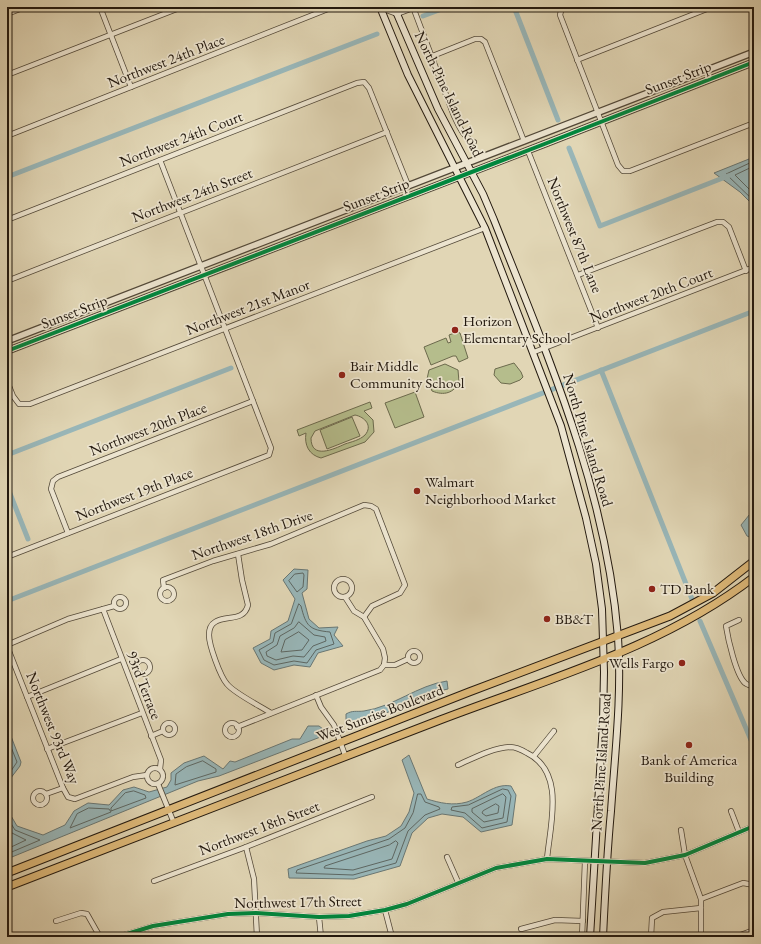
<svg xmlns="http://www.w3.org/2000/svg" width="761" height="944" viewBox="0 0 761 944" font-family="'EB Garamond',serif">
	<rect width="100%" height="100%" fill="#e1d6b5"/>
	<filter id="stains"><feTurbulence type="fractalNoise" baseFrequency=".005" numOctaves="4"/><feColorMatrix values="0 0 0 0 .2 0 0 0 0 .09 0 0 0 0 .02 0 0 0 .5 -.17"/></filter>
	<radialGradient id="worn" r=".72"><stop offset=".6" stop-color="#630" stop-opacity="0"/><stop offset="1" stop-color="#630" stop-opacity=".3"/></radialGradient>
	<g fill="#b5bd8c" stroke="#6c6a4d" fill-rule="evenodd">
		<polygon points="457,332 460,333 468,358 459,362 456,356 453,356 431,365 424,347 446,338 448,343 451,342 449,335"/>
		<polygon points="514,363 521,372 523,377 520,380 510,384 501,383 494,375 495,369"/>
		<path d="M445,364L458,370L459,382C454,393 444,396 432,391L427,379L429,370Z"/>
		<polygon points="415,392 424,417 395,428 385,403"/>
		<path d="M370,402L372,408L364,411L373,420L374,432L365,442L321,458C309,455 304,445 306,433L299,436L297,430ZM355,415C365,417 373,426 365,435C360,440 351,442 345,444C334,449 311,460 311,438L315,431Z"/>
		<polygon points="352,417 360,436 327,449 320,430"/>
	</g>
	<g fill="#98b6b8" stroke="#697774">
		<polygon points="754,157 754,206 740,192 714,173"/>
		<polygon points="754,509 754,539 747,536 741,525"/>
		<polygon points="294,569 308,570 307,589 302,593 309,619 319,628 338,627 334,635 343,646 318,653 310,667 294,665 274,670 261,663 253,648 270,639 271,631 288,621 295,599 283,580"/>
		<path d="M447,681L448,689L439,691L357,725L349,727L346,721V714C353,710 356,712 364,711C393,707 418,685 447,681Z"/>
		<polygon points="7,726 21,762 20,766 7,783"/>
		<polygon points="308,726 319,726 323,729 323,736 219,776 198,781 7,859 7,809 17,826 43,835 65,825 74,811 88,803 109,805 123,790 134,787 149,792 167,787 171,780 171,773 184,763 204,756 223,769 230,761 235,762 292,739 300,739"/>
		<path d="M409,755L427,799C440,803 453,806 467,802C482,797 494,783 511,786L516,795L512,825L481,832L463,817L442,814L428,818L412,833L400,866L354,879L289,878L288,869L367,841L386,836L401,826L409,812L414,793L402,760Z"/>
	</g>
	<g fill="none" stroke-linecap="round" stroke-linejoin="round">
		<g stroke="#5d6763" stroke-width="1">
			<polyline points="754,161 726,174 754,201"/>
			<polyline points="754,166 735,175 754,194"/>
			<polygon points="295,574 303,573 304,575 303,587 297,592 289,581"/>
			<path d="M299,604L301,606C306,626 309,630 330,632L334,644L316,650L307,663L294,661L274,665L264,660L259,650L273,642L275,633L291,624Z"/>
			<polygon points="299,622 314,635 325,637 326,641 313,646 304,657 293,656 276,660 267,656 266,652 277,645 280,636 294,628"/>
			<polygon points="299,632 309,640 302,650 281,652 285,640"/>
			<polyline points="7,737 17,762 7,777"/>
			<polygon points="203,761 216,769 216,772 175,785 176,774 186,767"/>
			<polygon points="503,789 508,790 511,796 507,822 482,828 465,813 451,810 452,807 468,805"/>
			<polygon points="134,791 145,795 146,798 111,811 111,808 125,793"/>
			<polygon points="418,794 421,794 425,802 439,807 440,809 425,815 408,831 396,863 353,875 296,873 297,870 389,839 405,828 413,813"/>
			<polygon points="503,794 506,797 503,818 484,822 472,812 472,809"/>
			<polygon points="496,804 499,806 498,813 486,816 482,813 483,811"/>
			<polygon points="89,808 109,809 111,812 70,828 77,814"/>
			<polyline points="7,817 15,830 40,840 7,854"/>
			<polyline points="7,827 12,833 26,840 7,849"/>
			<polygon points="396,841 398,843 392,859 353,870 324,868 325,866 389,845"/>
		</g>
		<g stroke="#98b6b8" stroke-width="5">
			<polyline points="514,7 558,120"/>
			<polyline points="423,16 447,7"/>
			<polyline points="569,148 600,226 728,176"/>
			<polyline points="7,177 377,34"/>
			<polyline points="601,370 692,599"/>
			<polyline points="7,455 231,368"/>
			<polyline points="7,486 28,539"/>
			<polyline points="7,601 754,311"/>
			<polyline points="700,621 754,747"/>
		</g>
		<g stroke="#524838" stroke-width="6">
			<g id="minor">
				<polyline points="100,7 131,87"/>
				<path d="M413,7L454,116C459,126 463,137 474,142"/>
				<polyline points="562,7 560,15 618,165 623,171 630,171 754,123"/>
				<polyline points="381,8 397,14 413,8"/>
				<polyline points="7,14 25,7"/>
				<polyline points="430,57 475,39 481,39 485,42 524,141"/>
				<polyline points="577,60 712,7"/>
				<polyline points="7,75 182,7"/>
				<polyline points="7,136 333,7"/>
				<polyline points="528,151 598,328"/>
				<polyline points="7,220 357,83 364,82 369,88 408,185"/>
				<polyline points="578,275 717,222 723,222 729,227 746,271"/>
				<polyline points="7,281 387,132"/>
				<polyline points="534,352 754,267"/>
				<polyline points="7,381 13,396 19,404 30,404 485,228"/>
				<polyline points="68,533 51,489 53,481 58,477 253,401"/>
				<path d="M238,554L242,580L248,605C244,622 226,615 215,622C210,625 209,630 209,635C209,645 220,676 227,684C234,693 260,706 271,713"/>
				<polyline points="7,557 269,455 271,448 160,160"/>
				<circle cx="343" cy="588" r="9"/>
				<circle cx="167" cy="594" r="7"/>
				<polyline points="164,588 163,580 213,561 271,544 364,505 371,506 376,509 405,585 400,593 372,606 364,617"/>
				<circle cx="120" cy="603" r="6"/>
				<polyline points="345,597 354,611 364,617 383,649 385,658 384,665"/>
				<polyline points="103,609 161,760 160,769"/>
				<path d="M739,620L726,626C728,639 736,675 745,683C747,685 752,686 754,687"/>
				<polyline points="7,645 68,619 114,606"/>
				<polyline points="7,646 63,788 68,797 75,799 133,777 147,775"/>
				<circle cx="414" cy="657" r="6"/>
				<circle cx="143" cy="667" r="7"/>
				<polyline points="316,695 321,707 334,725 345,755"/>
				<polyline points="27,697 121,659"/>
				<circle cx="169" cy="729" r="6"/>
				<circle cx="232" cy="730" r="7"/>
				<polyline points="237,727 380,670 384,665 395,665 408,659"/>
				<polyline points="151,736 163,731"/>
				<polyline points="47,749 142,713"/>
				<polyline points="534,756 554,731"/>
				<path d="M458,765C474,758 492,748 510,747C516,747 522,750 527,753C566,772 550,825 547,859"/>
				<circle cx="155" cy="776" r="8"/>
				<polyline points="158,784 174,823"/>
				<circle cx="40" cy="798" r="7"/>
				<polyline points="46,794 63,788"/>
				<polyline points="731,811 739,832"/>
				<polyline points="681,830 685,855 701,899 701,937"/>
				<polyline points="246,847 254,879 257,937"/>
				<polyline points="447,857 458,882"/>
				<polyline points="154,881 246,847 372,797"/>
				<polyline points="701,899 743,883 754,885"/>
				<polyline points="385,910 392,937"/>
				<polyline points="319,917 321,937"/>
				<polyline points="56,921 81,913 87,914 100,937"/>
				<polyline points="521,929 555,920 583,921"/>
				<polyline points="7,934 8,937"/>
				<polyline points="117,937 153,926 228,914 256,913 319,917 349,916 385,910 407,904 496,868 547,859 645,863 685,855 754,826"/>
				<polyline points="582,937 585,861"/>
				<polyline points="651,937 652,918 663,912 701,908"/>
				<polyline points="735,937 754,930"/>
			</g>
		</g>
		<g stroke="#524838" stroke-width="8">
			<g id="tertiary">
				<polyline points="7,341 754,52"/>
				<polyline points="7,351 547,143 754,62"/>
			</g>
		</g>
		<g stroke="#22180e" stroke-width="8">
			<g id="secondary">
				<polyline points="380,7 408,75 485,228 561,426 586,518 596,564 602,609 604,672 603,722 590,937"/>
				<path d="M394,7L438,109L483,194L494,220C548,357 606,488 618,637C622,695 615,753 611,811C607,853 605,895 603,937"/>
			</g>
		</g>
		<g stroke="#22180e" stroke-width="9">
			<g id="trunk">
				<polyline points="7,873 469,692 670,616 713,593 754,561"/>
				<path d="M7,887C151,831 295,775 440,720C547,679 662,648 754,577"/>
			</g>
		</g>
		<use href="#minor" stroke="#ece4cf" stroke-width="4.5"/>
		<use href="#tertiary" stroke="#ece4cf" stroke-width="5.5"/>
		<use href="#secondary" stroke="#ece4cf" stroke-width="6"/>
		<use href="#trunk" stroke="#e0bb7a" stroke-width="7"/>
		<g stroke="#ece4cf" stroke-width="6">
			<g id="cycleway">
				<polyline points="7,351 547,143 754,62"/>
				<polyline points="117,937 153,926 228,914 256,913 319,917 349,916 385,910 407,904 496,868 547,859 645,863 685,855 754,826"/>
			</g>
		</g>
		<use href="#cycleway" stroke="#00873e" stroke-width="4"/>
	</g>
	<g fill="#8f2418" stroke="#ece4cf" stroke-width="1.5">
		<circle cx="455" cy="330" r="4"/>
		<circle cx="342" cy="375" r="4"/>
		<circle cx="417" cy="491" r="4"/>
		<circle cx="652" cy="589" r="4"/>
		<circle cx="547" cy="619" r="4"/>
		<circle cx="682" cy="663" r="4"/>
		<circle cx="689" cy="745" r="4"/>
	</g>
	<g text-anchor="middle" stroke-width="3.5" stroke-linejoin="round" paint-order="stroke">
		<g font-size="15" fill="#22180e" stroke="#ece4cf">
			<text transform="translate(166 61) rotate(-21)" y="5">Northwest 24th Place</text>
			<text transform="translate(678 78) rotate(-21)" y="5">Sunset Strip</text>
			<text transform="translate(449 94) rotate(64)" y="5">North Pine Island Road</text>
			<text transform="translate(181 139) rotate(-21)" y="5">Northwest 24th Court</text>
			<text transform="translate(192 195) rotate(-21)" y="5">Northwest 24th Street</text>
			<text transform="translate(376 195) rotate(-21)" y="5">Sunset Strip</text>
			<text transform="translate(575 235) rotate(68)" y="5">Northwest 87th Lane</text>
			<text transform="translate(651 295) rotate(-21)" y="5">Northwest 20th Court</text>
			<text transform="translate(248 307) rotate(-21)" y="5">Northwest 21st Manor</text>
			<text transform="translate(74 312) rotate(-21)" y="5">Sunset Strip</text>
			<text transform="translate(148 429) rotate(-21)" y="5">Northwest 20th Place</text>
			<text transform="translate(588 440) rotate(73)" y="5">North Pine Island Road</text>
			<text transform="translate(134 494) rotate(-21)" y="5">Northwest 19th Place</text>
			<text transform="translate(252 535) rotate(-19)" y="5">Northwest 18th Drive</text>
			<text transform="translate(144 685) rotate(69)" y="5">93rd Terrace</text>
			<text transform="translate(380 713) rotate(-21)" y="5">West Sunrise Boulevard</text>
			<text transform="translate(53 728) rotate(68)" y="5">Northwest 93rd Way</text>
			<text transform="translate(601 762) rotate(-86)" y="5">North Pine Island Road</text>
			<text transform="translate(259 828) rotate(-21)" y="5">Northwest 18th Street</text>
			<text transform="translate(298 902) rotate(-1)" y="5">Northwest 17th Street</text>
		</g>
		<g font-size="15" fill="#22180e" stroke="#ece4cf" text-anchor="start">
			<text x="463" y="326">Horizon<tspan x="463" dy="17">Elementary School</tspan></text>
			<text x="350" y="371">Bair Middle<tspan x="350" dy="17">Community School</tspan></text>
			<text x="425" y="487">Walmart<tspan x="425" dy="17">Neighborhood Market</tspan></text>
			<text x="660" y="594">TD Bank</text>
			<text x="555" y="624">BB&amp;T</text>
			<text x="674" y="668" text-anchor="end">Wells Fargo</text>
			<text x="689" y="765" text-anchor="middle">Bank of America<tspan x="689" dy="17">Building</tspan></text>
		</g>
	</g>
	<rect width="761" height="944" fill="none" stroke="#e1d6b5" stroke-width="24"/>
	<rect x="8" y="8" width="745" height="928" fill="none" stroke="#22180e" stroke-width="2"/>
	<rect x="12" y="12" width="737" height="920" fill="none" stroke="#22180e"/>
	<rect width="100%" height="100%" filter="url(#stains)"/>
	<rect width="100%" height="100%" fill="url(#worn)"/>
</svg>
